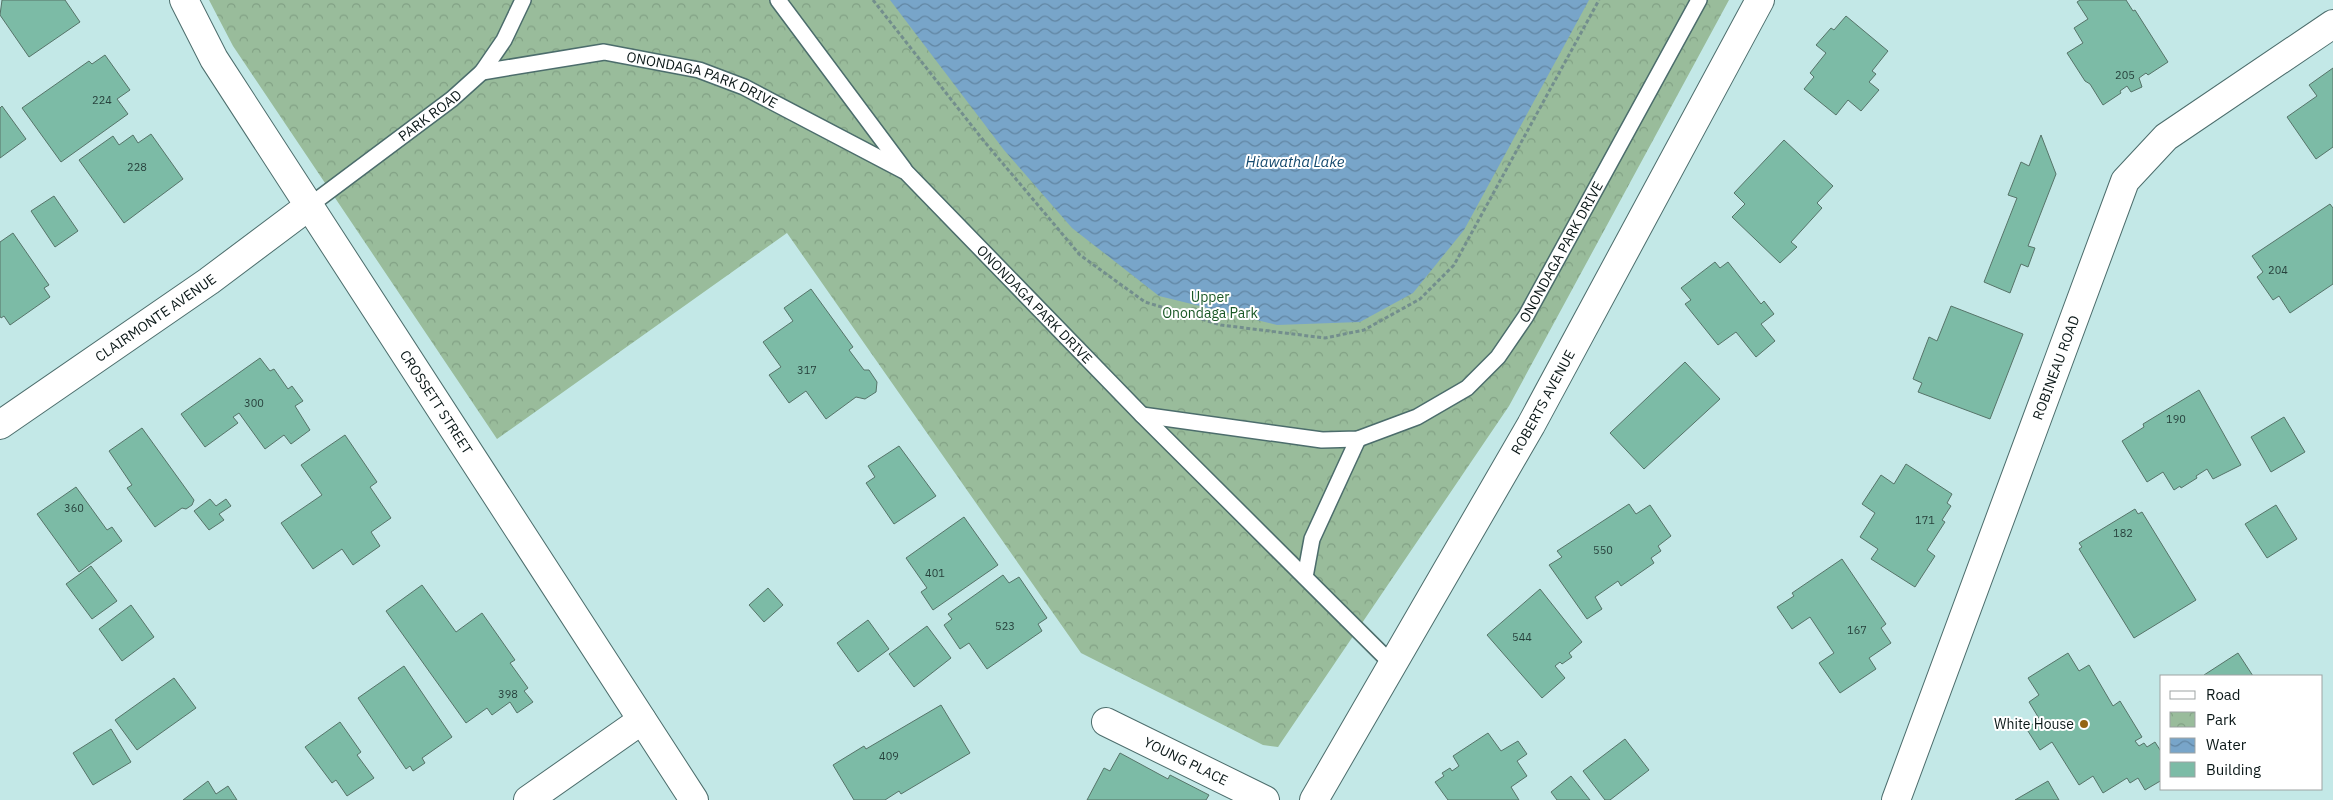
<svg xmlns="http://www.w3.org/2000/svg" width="2333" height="800" viewBox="0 0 2333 800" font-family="'IBM Plex Sans',sans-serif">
	<defs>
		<pattern id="park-crowns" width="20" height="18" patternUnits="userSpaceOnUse" patternTransform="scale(1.25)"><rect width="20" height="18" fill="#99bc9b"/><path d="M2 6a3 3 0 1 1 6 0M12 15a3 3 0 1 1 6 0" fill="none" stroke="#82a185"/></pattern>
		<pattern id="water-waves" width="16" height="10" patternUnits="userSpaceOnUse" patternTransform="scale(1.25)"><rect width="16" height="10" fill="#78a5c9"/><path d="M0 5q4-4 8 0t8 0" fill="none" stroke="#6185a2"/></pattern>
	</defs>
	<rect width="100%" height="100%" fill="#c3e8e7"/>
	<polygon fill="url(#park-crowns)" points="209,0 1729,0 1509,406 1278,747 1263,745 1081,653 787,233 497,439 233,46"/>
	<polygon fill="url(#water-waves)" points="890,0 1589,0 1464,230 1413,293 1360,322 1277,325 1159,296 1072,228 1004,150"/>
	<g fill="#7cbba6" stroke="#567469">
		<polygon points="2,0 65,0 80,22 29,57 0,15"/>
		<polygon points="2080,0 2126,0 2133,11 2135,10 2168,62 2148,75 2146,73 2139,78 2142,87 2131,92 2127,86 2120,91 2121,93 2103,105 2090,84 2085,81 2067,53 2083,43 2074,28 2088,19 2077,2"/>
		<polygon points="1846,16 1888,51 1872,71 1876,74 1869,82 1879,90 1861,111 1848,100 1836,115 1804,89 1814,77 1810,73 1826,53 1816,45 1831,28 1834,30"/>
		<polygon points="105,55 130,90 117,99 128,114 61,162 22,108 89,61 92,64"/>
		<polygon points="2333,68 2333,147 2316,159 2287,117 2317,96 2309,85"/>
		<polygon points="2,106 26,139 0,158 0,108"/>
		<polygon points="151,134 183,179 124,223 79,160 113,136 119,145 133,135 138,143"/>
		<polygon points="2041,135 2056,174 2028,246 2035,248 2028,267 2021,264 2010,293 1984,282 2017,198 2008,195 2021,162 2029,166"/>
		<polygon points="1784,140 1833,186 1817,203 1822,208 1791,242 1797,247 1780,263 1732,217 1745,204 1734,193"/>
		<polygon points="54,196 78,231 55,247 31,211"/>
		<polygon points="2330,204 2333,208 2333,284 2290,313 2279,296 2273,300 2257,277 2263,272 2252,256"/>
		<polygon points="13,233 49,285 44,288 50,297 10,325 4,316 1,318 0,316 0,242"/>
		<polygon points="1715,262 1720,268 1728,262 1761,304 1764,301 1774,314 1761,324 1775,341 1756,357 1736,332 1718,345 1685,304 1691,300 1681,288"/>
		<polygon points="811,289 853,347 849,350 864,370 869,370 877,382 876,392 865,399 856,397 826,419 806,391 789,403 769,375 781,367 763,342 793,321 784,308"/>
		<polygon points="1951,306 2023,334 1990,419 1918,392 1922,383 1913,379 1929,337 1937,341"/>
		<polygon points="260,358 270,371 274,369 288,389 292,386 303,401 295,406 310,430 291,444 284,435 265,449 239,413 233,417 238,423 205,447 181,414"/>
		<polygon points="1685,362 1720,399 1644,469 1610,433"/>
		<polygon points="2199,390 2241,465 2213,479 2207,469 2196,476 2197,478 2181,488 2180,486 2174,490 2163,472 2147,482 2122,441 2144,427 2143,424"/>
		<polygon points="2284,417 2305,452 2271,472 2251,437"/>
		<polygon points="142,428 194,500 192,505 186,509 182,508 155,527 127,488 132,485 109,451"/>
		<polygon points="345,435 377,482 370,487 391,518 371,532 380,546 353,565 342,549 313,569 281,523 322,495 301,465"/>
		<polygon points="899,446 936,496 894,524 866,483 875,477 868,466"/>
		<polygon points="1906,464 1952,494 1947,503 1951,506 1942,520 1945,522 1927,550 1935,556 1915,587 1871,559 1878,549 1860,537 1875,513 1862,504 1881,475 1894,484"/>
		<polygon points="76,487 107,530 112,527 122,541 79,572 37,514"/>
		<polygon points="210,499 216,506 226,499 231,506 219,514 224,520 209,530 194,511"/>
		<polygon points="1629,504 1636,514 1650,505 1671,536 1658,546 1661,551 1651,558 1654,563 1621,586 1618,581 1595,597 1602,609 1587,619 1549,565 1562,557 1557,551"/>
		<polygon points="2276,505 2297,539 2267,558 2245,524"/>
		<polygon points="2135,509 2138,514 2142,512 2196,600 2134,638 2079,549 2082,547 2079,543"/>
		<polygon points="964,517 998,565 933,610 921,592 927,588 906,558"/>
		<polygon points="1842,559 1886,624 1881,628 1891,643 1869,658 1876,669 1840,693 1819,663 1834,653 1810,617 1792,629 1777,607 1794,596 1792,593"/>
		<polygon points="91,566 117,601 92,619 66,584"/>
		<polygon points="1003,575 1009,583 1019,577 1047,618 1038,624 1042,631 987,669 969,643 960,649 944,625 952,619 948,614"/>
		<polygon points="422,585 456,632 482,613 515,660 510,663 528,688 524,691 533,702 517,713 510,702 492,715 487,708 466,723 386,611"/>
		<polygon points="768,588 783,605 764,622 749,605"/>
		<polygon points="1540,589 1582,642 1569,653 1572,657 1562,664 1560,662 1555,666 1565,678 1542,698 1487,635"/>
		<polygon points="131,605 154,637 122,661 99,629"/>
		<polygon points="868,620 889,649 858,672 837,643"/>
		<polygon points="927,626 951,658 914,687 889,654"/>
		<polygon points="2068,653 2079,671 2089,665 2113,706 2120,701 2142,737 2135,741 2139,746 2144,743 2147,747 2155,742 2162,753 2162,780 2145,790 2138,778 2130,783 2127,778 2103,793 2093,776 2079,785 2052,742 2040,750 2026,728 2040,720 2029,702 2039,695 2028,678"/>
		<polygon points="2238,653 2253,676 2205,676 2204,675"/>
		<polygon points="404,666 452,737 422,758 425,763 413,771 410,766 406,769 358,698"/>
		<polygon points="174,678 196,708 137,750 115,720"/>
		<polygon points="941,705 970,753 901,794 899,791 885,800 854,800 833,765 864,746 866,749"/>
		<polygon points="340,722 361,752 357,755 374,778 347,796 336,780 332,783 305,747"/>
		<polygon points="111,729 131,762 93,785 73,753"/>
		<polygon points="1488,733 1501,751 1518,741 1527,754 1517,761 1527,776 1511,787 1519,800 1448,800 1435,782 1444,776 1442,773 1450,768 1452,771 1459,766 1453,756"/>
		<polygon points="1625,739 1649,770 1610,800 1605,800 1583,771"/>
		<polygon points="1120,753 1168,779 1170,775 1209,795 1206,800 1087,800 1104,768 1110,771"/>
		<polygon points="1571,776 1590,800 1557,800 1551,792"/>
		<polygon points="208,781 216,794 228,786 237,800 183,800"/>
		<polygon points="2048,781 2059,800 2015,800"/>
	</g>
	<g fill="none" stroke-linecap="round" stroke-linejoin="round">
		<g stroke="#4c6d6c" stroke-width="18">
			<g id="service">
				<polyline points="778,0 904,169"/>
				<path id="s1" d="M482,72L604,52L699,70L744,87L906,172L1142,415L1392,664"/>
				<path id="s2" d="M309,206L452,99L482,72L504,40L523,0"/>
				<path id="s3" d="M1142,415L1322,440L1358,439L1417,417L1467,388L1498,357L1526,316L1699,0"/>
				<polyline points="1305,577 1312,539 1358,439"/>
			</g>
		</g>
		<g stroke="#4c6d6c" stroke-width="30">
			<g id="minor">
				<path id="s4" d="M184,0L214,59L694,800"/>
				<path id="s5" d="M0,425L209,281L309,206"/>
				<path id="s6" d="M1106,722L1265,800"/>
				<polyline points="528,800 642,720"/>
				<path id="s7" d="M1314,800L1531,425L1760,0"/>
				<path id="s8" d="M1896,800L2125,181L2166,137L2333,24"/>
			</g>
		</g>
		<polyline stroke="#738e8d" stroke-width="3" stroke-dasharray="4 2.5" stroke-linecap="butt" points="873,0 983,140 1080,255 1145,302 1221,325 1325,338 1364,330 1420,299 1454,265 1599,0"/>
		<use href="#service" stroke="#fff" stroke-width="15"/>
		<use href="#minor" stroke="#fff" stroke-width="28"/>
	</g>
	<circle fill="#946513" stroke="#fff" stroke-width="2" cx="2084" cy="724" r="5"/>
	<g text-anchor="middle" stroke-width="4" stroke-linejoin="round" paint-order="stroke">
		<g font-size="11" fill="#27413c">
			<text x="2125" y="79">205</text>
			<text x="102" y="104">224</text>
			<text x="137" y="171">228</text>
			<text x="2278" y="274">204</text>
			<text x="807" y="374">317</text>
			<text x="254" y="407">300</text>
			<text x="2176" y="423">190</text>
			<text x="74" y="512">360</text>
			<text x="1925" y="524">171</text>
			<text x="2123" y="537">182</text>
			<text x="1603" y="554">550</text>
			<text x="935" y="577">401</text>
			<text x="1005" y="630">523</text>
			<text x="1857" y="634">167</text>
			<text x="1522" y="641">544</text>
			<text x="508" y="698">398</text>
			<text x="889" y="760">409</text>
		</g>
		<g font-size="14" fill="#0b1818" stroke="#fff">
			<text dy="5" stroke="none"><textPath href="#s1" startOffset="226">ONONDAGA PARK DRIVE</textPath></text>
			<text dy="5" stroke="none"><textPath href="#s2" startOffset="151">PARK ROAD</textPath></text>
			<text dy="5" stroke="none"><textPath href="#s3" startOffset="505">ONONDAGA PARK DRIVE</textPath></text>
			<text dy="5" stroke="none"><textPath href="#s1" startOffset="636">ONONDAGA PARK DRIVE</textPath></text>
			<text dy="5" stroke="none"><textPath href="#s5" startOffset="189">CLAIRMONTE AVENUE</textPath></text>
			<text dy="5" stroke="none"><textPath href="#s8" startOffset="461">ROBINEAU ROAD</textPath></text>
			<text dy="5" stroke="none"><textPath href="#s4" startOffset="475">CROSSETT STREET</textPath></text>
			<text dy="5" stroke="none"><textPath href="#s7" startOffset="459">ROBERTS AVENUE</textPath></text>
			<text dy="5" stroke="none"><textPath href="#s6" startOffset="89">YOUNG PLACE</textPath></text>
		</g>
		<g font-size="14" fill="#1a5826" stroke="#fff">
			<text x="1210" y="302">Upper<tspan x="1210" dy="16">Onondaga Park</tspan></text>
		</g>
		<g font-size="14" fill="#0b1818" stroke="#fff" text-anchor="end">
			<text x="2074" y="729">White House</text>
		</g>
		<g font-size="15" font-style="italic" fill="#154a6e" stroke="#fff">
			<text x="1295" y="167">Hiawatha Lake</text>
		</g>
	</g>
	<rect x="2160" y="675" width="162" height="115" fill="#ffffff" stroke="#9da3a3"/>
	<rect x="2170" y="691" width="25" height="8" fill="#ffffff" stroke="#9da3a3"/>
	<text x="2206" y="700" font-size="15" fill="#0b1818">Road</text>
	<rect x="2170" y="712" width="25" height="15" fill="url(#park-crowns)" stroke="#9da3a3"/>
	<text x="2206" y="725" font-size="15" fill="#0b1818">Park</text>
	<rect x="2170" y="738" width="25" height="15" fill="url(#water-waves)" stroke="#9da3a3"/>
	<text x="2206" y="750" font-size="15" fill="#0b1818">Water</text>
	<rect x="2170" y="762" width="25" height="15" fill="#7cbba6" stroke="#9da3a3"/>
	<text x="2206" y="775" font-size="15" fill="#0b1818">Building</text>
</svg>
